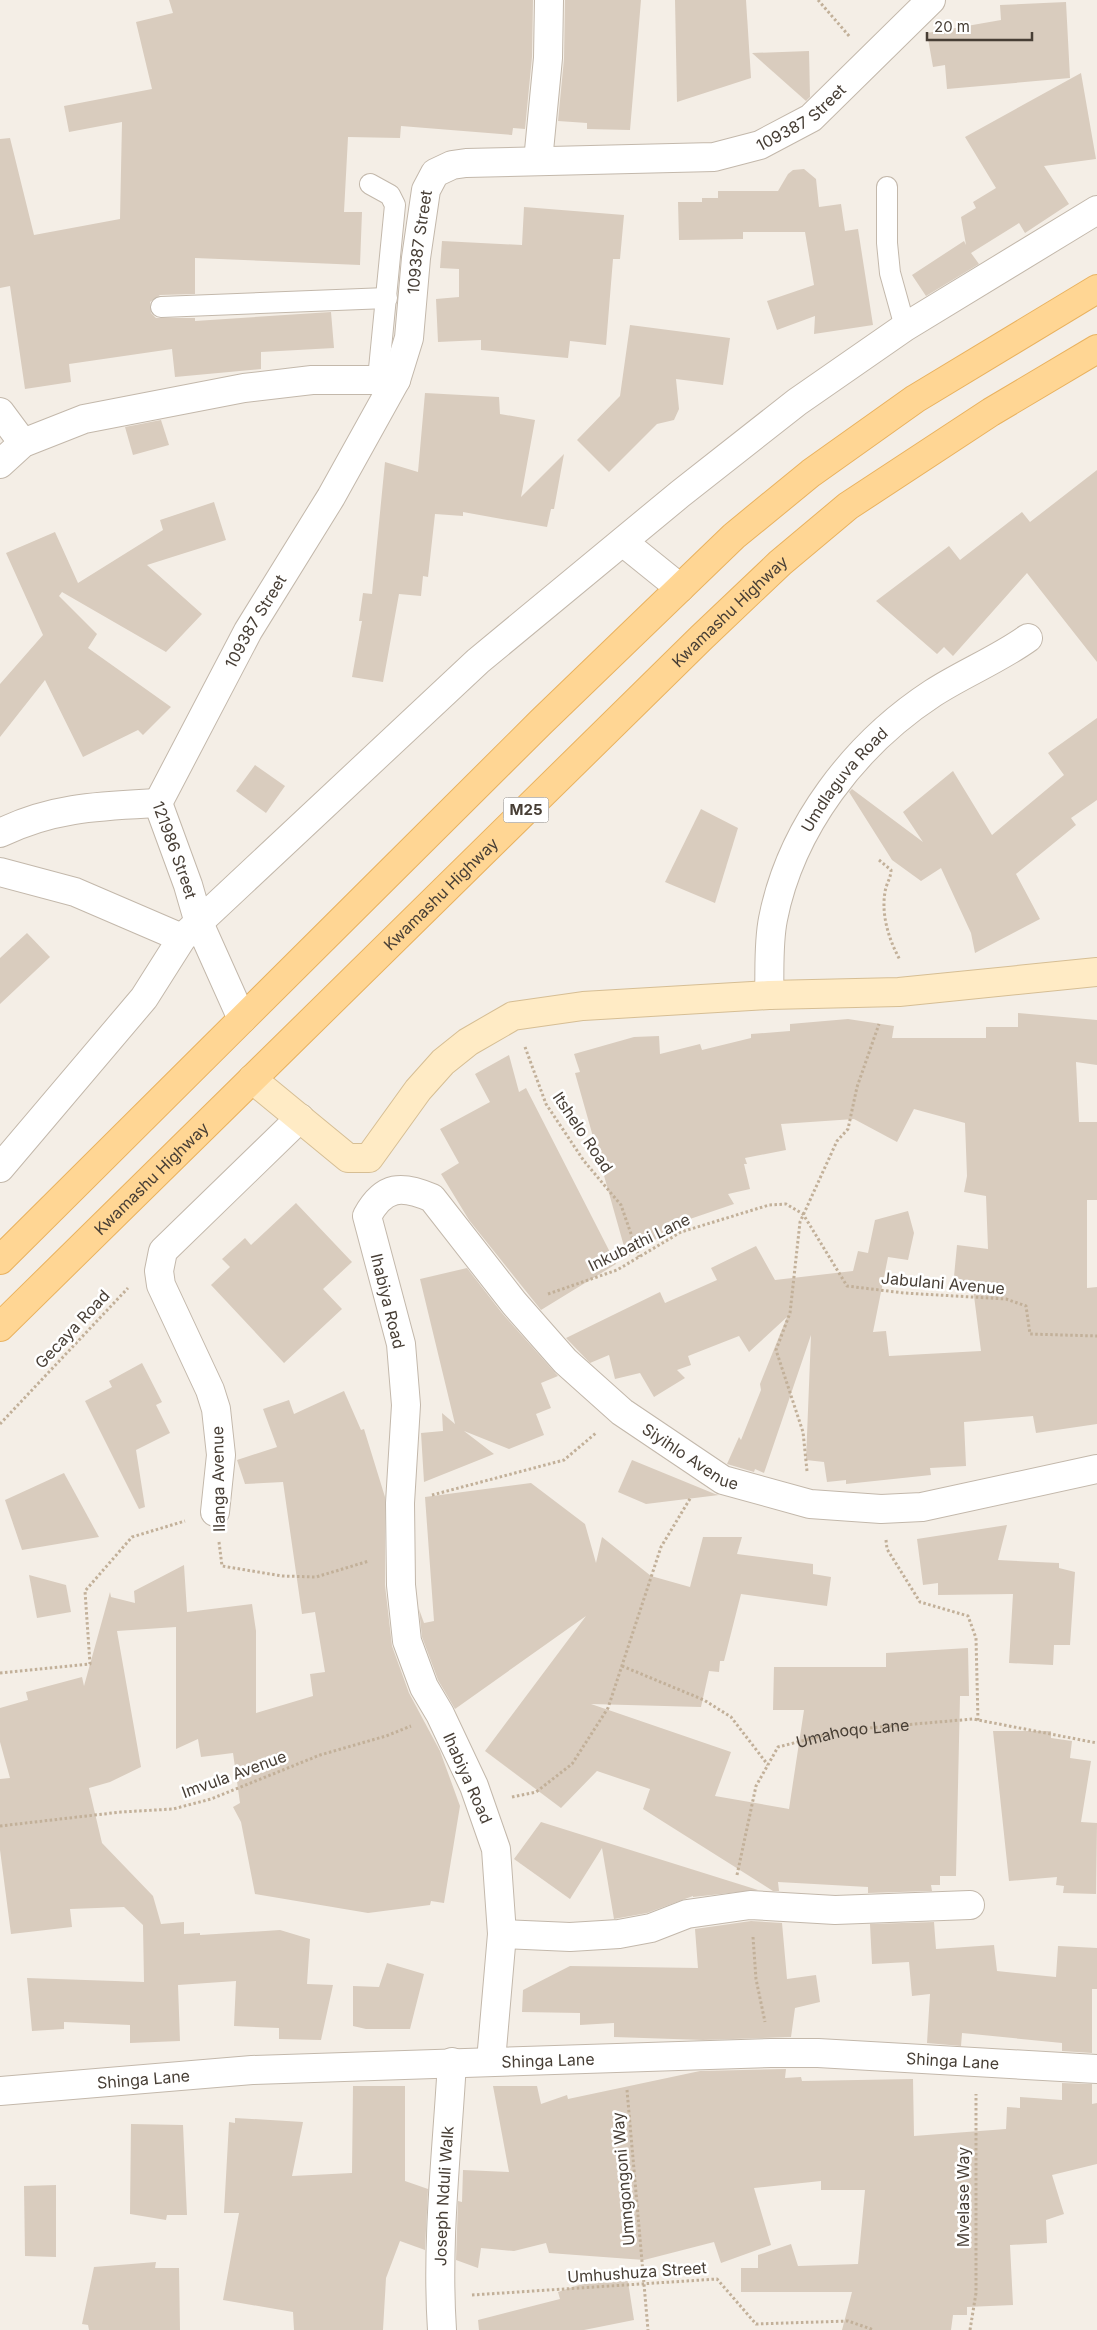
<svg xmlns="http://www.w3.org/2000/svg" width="1097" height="2330" viewBox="0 0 1097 2330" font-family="Inter,sans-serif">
	<rect width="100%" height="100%" fill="#f4eee6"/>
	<g fill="#d9ccbe">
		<polygon points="169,0 533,0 532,57 525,129 513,128 512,135 401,126 400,138 348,137 344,212 362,212 360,265 195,258 195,294 160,295 150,302 151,313 156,318 195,318 195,321 331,312 334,348 261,352 261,369 175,377 172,349 69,364 71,382 25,389 10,286 0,288 0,139 10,138 34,235 120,219 122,122 69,132 64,106 152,89 136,22 173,13"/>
		<polygon points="565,0 641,0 630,130 587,129 587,123 558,121 564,59"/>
		<polygon points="675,0 746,0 751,78 677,102"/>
		<polygon points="1066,2 1070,78 947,89 945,65 933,67 927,33 1001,20 1000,5"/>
		<polygon points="809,51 810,97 806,101 752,53"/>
		<polygon points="1081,73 1096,159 1044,166 1069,204 1025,233 1019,223 971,253 979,264 926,296 912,275 964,241 966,245 961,217 976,208 973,202 996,188 965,137"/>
		<polygon points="804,169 816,179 819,207 841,204 845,231 858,229 873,325 814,334 815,316 777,330 767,301 814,285 805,232 743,232 743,239 679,240 678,202 702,202 702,198 718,198 718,191 778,191 788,174 793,170"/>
		<polygon points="524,207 624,215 620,259 613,259 606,345 570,341 568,358 481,350 481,340 438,342 436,299 459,297 459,269 440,268 442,241 522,245"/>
		<polygon points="630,325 730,338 723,385 676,379 679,409 674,420 657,424 609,472 577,440 620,396"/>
		<polygon points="425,393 499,397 500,414 535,420 521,497 564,454 554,509 551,509 547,527 463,512 463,516 435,514 428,577 423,576 421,596 399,594 383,682 352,677 362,621 359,621 363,593 372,594 385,462 418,472"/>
		<polygon points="161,420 169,445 133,455 125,427"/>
		<polygon points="1097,470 1097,662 1027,573 953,656 944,647 937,654 876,601 949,546 960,560 1022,512 1030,522"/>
		<polygon points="214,502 226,540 147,565 202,614 166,652 62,592 59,596 97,634 88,648 171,707 143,735 138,730 83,757 45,680 0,737 0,684 43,635 6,553 55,532 78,583 163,530 160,520"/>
		<polygon points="1097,718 1097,800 1071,818 1076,825 1016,874 1040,919 975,953 971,933 941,868 921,881 892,860 849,792 852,789 923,842 903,812 953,771 992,835 1064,775 1048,753"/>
		<polygon points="255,765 285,786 266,813 236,791"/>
		<polygon points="701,809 738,828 715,903 665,882"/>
		<polygon points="27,933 50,957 0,1004 0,958"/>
		<polygon points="1018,1013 1097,1020 1097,1065 1076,1062 1079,1122 1097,1122 1097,1200 1087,1200 1087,1288 1097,1287 1097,1424 1036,1433 1033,1416 964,1422 966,1466 930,1468 931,1475 846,1484 846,1480 827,1482 824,1462 806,1460 811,1335 764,1473 755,1469 754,1472 727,1464 739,1437 741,1440 761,1390 760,1384 787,1317 749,1352 739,1336 688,1356 691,1365 677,1370 685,1378 654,1397 640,1373 615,1379 609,1355 590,1363 566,1338 660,1292 665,1303 717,1280 711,1268 756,1246 775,1280 853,1271 858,1251 868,1253 875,1220 908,1211 914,1233 908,1260 888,1257 873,1332 886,1331 889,1356 981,1351 973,1288 953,1287 957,1245 988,1249 986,1196 964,1192 967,1176 965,1123 914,1109 897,1142 854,1119 781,1124 786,1150 745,1158 747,1164 744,1164 750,1189 728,1194 734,1204 687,1220 627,1257 575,1073 580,1072 574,1054 634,1037 659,1036 660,1054 700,1044 702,1050 751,1038 751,1034 790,1031 790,1024 848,1019 894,1026 892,1038 986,1038 986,1027 1018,1027"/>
		<polygon points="509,1055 519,1092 526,1088 616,1264 541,1310 469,1220 441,1174 459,1163 440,1129 490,1102 475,1074"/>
		<polygon points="296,1203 352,1262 323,1289 342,1309 284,1363 211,1285 230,1267 222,1259 245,1238 251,1245"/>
		<polygon points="467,1268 502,1313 558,1376 541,1383 551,1408 536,1414 544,1435 509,1449 464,1431 494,1454 424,1482 421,1433 443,1431 442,1413 455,1424 420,1279"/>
		<polygon points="142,1363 162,1402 156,1405 170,1433 136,1450 145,1507 139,1509 85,1401 112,1387 109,1381"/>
		<polygon points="344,1391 361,1430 364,1429 385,1497 385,1585 392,1646 409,1693 440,1751 460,1806 444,1903 431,1901 430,1905 368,1913 255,1894 241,1822 233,1807 240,1803 233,1753 201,1757 198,1739 176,1749 176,1627 117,1631 141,1767 110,1782 89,1788 102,1843 153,1896 161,1924 184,1922 184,1934 200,1933 200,1935 280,1930 310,1939 307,1984 333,1985 321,2040 279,2039 279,2028 234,2026 236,1981 178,1985 180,2041 130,2043 130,2025 64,2022 64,2029 32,2031 27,1978 144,1982 143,1925 124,1907 70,1909 72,1927 11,1934 0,1850 0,1779 10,1778 0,1742 0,1708 28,1700 26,1692 82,1677 84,1686 110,1592 111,1597 135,1603 134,1591 184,1565 187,1612 252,1604 256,1631 256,1713 313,1696 310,1674 325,1672 315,1612 302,1614 283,1482 245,1484 237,1460 277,1447 263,1409 289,1400 294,1414"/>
		<polygon points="632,1460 715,1494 719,1495 646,1504 618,1492"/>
		<polygon points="64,1473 99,1537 22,1550 5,1500"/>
		<polygon points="531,1483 585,1524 596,1563 602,1537 651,1576 690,1587 703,1537 742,1537 737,1554 813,1564 813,1574 831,1577 827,1606 741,1594 724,1661 720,1661 719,1672 709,1671 701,1707 591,1704 731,1752 715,1796 789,1809 804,1710 773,1710 774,1667 886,1667 886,1653 968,1648 969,1696 960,1696 956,1876 940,1876 940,1885 931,1885 932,1891 868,1893 868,1887 778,1882 779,1891 773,1891 643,1809 650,1789 597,1771 561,1808 485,1751 586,1616 455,1709 438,1680 422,1637 419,1609 424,1623 434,1621 425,1497"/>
		<polygon points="1007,1525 998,1560 1059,1563 1059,1568 1075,1572 1070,1645 1054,1645 1053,1665 1009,1663 1013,1594 938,1595 938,1583 923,1585 917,1539"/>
		<polygon points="29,1575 66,1585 71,1612 37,1618"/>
		<polygon points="993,1731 1051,1731 1051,1738 1072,1741 1070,1758 1091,1761 1081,1822 1097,1823 1096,1894 1063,1893 1064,1886 1056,1885 1057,1877 1009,1881"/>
		<polygon points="541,1822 691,1869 758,1890 693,1897 693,1896 647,1913 614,1919 602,1848 570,1899 514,1859"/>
		<polygon points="751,1921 782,1923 787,1979 816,1975 820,2002 795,2008 791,2037 703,2040 614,2037 614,2023 580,2025 580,2013 522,2012 523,1990 570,1966 698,1968 695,1929"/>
		<polygon points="934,1922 936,1949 994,1945 997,1971 1056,1977 1058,1946 1097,1948 1097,1989 1092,1989 1092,2053 1062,2051 1062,2043 962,2033 961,2046 927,2043 930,1994 912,1996 909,1962 872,1964 870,1924"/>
		<polygon points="387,1963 424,1974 410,2029 366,2029 353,2026 353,1986 379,1987"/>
		<polygon points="786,2069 785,2078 801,2077 802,2081 913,2079 914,2136 1006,2129 1007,2107 1020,2108 1020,2097 1062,2100 1062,2083 1092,2084 1092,2104 1097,2103 1097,2164 1052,2175 1064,2214 1046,2220 1047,2243 1010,2245 1013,2305 967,2307 967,2315 953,2315 951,2330 842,2330 852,2292 741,2292 741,2268 758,2268 758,2255 791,2244 798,2266 858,2264 865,2190 821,2190 821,2181 754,2188 771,2245 721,2263 714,2242 644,2260 549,2253 546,2243 514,2251 481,2248 478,2268 456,2260 458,2201 462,2202 463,2170 509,2172 493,2086 537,2086 541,2104 567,2095 568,2099 700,2071"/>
		<polygon points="353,2086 405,2086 405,2181 428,2189 425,2250 400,2241 386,2278 383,2330 294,2330 293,2312 223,2300 239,2213 224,2213 229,2122 235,2123 235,2118 303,2122 292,2176 352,2173"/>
		<polygon points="131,2124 183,2125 187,2215 167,2215 166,2220 130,2214"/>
		<polygon points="56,2185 56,2257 25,2256 24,2186"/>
		<polygon points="156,2262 155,2268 179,2268 180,2330 89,2330 88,2325 82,2324 94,2267"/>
		<polygon points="626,2269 634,2320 584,2330 479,2330 478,2320 560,2299 558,2292"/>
	</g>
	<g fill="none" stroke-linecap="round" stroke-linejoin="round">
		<g stroke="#c3b8ab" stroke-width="22">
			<g id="lane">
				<polyline points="370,184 390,195 395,205 378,379"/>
				<polyline points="887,187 887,243 890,273 905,327"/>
				<polyline points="161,307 387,298"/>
			</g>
		</g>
		<g stroke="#c3b8ab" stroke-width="30">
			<g id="street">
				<polyline points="538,161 548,58 549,0"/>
				<polyline points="0,412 23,443"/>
				<polyline points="0,464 23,443 84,419 244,388 312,380 396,380"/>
				<polyline points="623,542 680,588"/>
				<path id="s2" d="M158,803L248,631L331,497L396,380L409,338L416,258L426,190L435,173L452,165L466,163L714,157L760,145L811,118L931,0"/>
				<path id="s3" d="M158,803L188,885L199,923L242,1019"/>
				<path d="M0,833C53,807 101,806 158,803"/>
				<polyline points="0,872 75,892 182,938"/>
				<path id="s4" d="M769,995C770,970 768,944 773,919C791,827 855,744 933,693C964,673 999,659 1028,638"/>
				<polyline points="0,1168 144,998 182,938 478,661 680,494 797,402 905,327 1097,210"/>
				<polyline points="215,1512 221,1455 216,1409 210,1390 161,1285 159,1271 163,1251 300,1118"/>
				<polyline points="502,1934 570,1937 619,1934 651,1928 687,1914 750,1905 835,1910 970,1905"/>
				<path id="s5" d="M491,2061L502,1934L496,1849L474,1786L440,1714L424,1687L407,1641L401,1585L400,1503L406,1405L401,1344L367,1216C384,1185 402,1185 432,1198L514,1303L565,1361L622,1412L723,1480L810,1504L881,1509L922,1507L1097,1469"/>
				<path id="s6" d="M0,2091L252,2070L771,2053H818L1097,2069"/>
				<path id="s7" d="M442,2330C436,2241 447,2151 452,2062"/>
			</g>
		</g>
		<g stroke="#d6be94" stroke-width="30">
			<polyline id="secondary" points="252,1079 348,1158 369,1158 418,1090 443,1062 468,1042 513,1016 583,1006 769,995 899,992 1097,972"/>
		</g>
		<g stroke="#e9b25f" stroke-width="30">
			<g id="primary">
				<polyline points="0,1260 541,722 734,536 811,473 915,399 1097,289"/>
				<path id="s8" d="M0,1327L701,638L780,563L848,506L991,412L1097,349"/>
			</g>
		</g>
		<g stroke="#c2b099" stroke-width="3" stroke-dasharray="2.5 2.5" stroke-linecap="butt">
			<polyline points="818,0 850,37"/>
			<path d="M879,860L891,870C891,878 886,884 885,892C881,915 889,940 900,960"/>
			<polyline points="525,1047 546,1104 584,1161 621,1205 639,1257"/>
			<polyline points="548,1294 617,1270 681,1232 769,1205 786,1204 803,1214 847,1286 904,1293 1006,1299 1026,1306 1030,1334 1097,1336"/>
			<polyline points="0,1424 128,1288"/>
			<polyline points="807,1471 803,1432 776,1350 790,1313 800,1222 837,1141 848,1129 857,1087 879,1024"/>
			<polyline points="432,1495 564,1460 596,1433"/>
			<polyline points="886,1540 887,1549 920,1602 968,1616 976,1638 978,1721"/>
			<polyline points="219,1542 222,1566 282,1576 316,1577 369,1561"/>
			<polyline points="622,1666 704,1700 731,1717 768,1765"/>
			<polyline points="0,1673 90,1664 85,1591 132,1537 185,1521"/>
			<polyline points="512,1797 536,1792 572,1764 608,1708 661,1547 691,1497"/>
			<polyline points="0,1826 121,1812 173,1809 211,1799 320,1755 386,1736 411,1726"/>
			<path id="s1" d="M737,1875L756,1786L778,1747L845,1730L973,1719L1097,1743"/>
			<polyline points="753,1937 756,1979 765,2022"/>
			<polyline points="627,2090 648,2330"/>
			<polyline points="472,2295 717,2279 756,2324 848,2321 874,2330"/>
			<polyline points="970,2330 976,2293 976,2094"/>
		</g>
		<use href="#lane" stroke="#fff" stroke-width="20"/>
		<use href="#street" stroke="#fff" stroke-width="28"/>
		<use href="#secondary" stroke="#ffebc5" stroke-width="28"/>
		<use href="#primary" stroke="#ffd694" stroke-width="28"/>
	</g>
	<g text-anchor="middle" stroke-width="5" stroke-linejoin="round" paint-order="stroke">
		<rect fill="#fff" stroke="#7e7872" stroke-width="1" x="503.5" y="797.5" width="45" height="25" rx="4"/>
		<g font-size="15" font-weight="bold" fill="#473e35">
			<text x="526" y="815">M25</text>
		</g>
		<g font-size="16" fill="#473e35" stroke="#fff">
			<text dy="6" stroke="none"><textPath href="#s2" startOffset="1076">109387 Street</textPath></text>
			<text dy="6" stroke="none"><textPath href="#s2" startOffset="626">109387 Street</textPath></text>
			<text dy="6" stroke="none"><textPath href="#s8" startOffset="1022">Kwamashu Highway</textPath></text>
			<text dy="6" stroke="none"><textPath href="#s2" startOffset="206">109387 Street</textPath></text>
			<text dy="6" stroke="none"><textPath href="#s4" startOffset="235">Umdlaguva Road</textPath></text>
			<text dy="6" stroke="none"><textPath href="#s3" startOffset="50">121986 Street</textPath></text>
			<text dy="6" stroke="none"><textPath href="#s8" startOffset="618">Kwamashu Highway</textPath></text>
			<text transform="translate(583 1132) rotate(56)" y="6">Itshelo Road</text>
			<text dy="6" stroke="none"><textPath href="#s8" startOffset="212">Kwamashu Highway</textPath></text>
			<text transform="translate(639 1242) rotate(-26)" y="6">Inkubathi Lane</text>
			<text transform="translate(943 1283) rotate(5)" y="6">Jabulani Avenue</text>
			<text transform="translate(388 1301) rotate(76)" y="6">Ihabiya Road</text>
			<text transform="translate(72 1329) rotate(-47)" y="6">Gecaya Road</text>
			<text dy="6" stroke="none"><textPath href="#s5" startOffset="1316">Siyihlo Avenue</textPath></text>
			<text transform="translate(218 1479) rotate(-91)" y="6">Ilanga Avenue</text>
			<text dy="6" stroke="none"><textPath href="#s1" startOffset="212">Umahoqo Lane</textPath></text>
			<text transform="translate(234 1774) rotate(-20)" y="6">Imvula Avenue</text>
			<text transform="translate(468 1778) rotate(66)" y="6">Ihabiya Road</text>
			<text dy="6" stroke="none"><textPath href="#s6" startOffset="549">Shinga Lane</textPath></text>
			<text dy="6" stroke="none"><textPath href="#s6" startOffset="954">Shinga Lane</textPath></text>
			<text dy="6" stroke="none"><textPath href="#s6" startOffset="144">Shinga Lane</textPath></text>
			<text transform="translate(623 2179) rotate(-95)" y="6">Umngongoni Way</text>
			<text dy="6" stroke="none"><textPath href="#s7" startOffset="134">Joseph Nduli Walk</textPath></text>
			<text transform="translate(963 2197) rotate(-90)" y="6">Mvelase Way</text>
			<text transform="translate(637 2272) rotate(-4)" y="6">Umhushuza Street</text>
		</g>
	</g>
	<path d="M927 32v8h105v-8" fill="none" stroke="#473e35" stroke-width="2.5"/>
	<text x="934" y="32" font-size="15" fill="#473e35" stroke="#ffffff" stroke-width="4" paint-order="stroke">20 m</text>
</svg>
